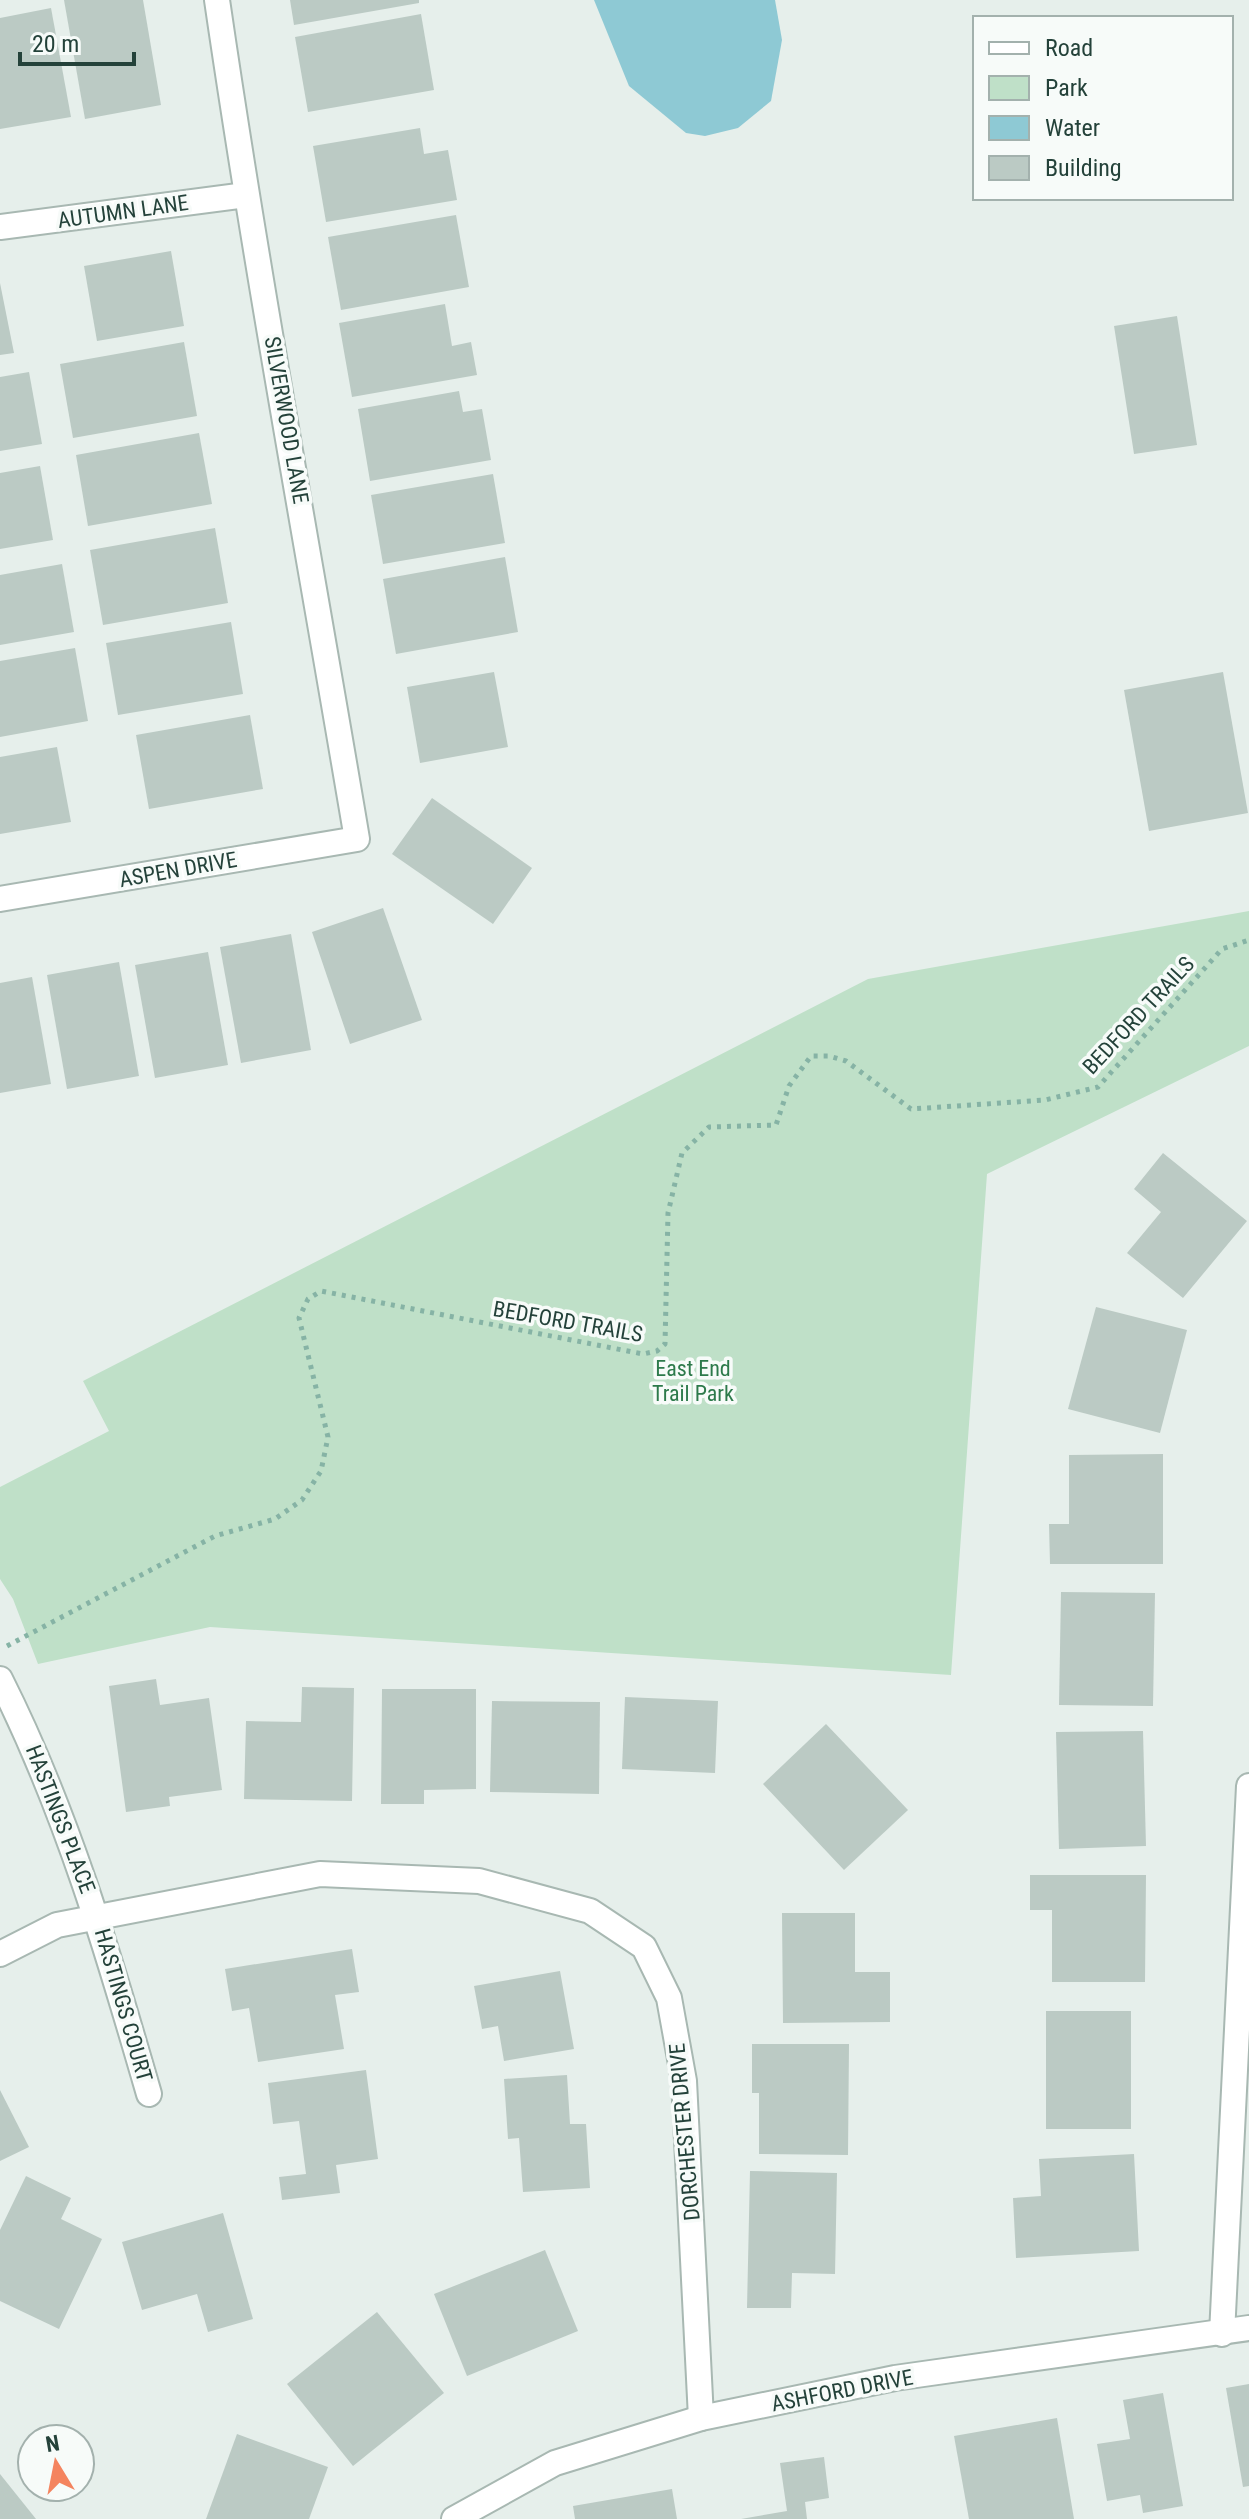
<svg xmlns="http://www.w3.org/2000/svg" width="1249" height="2519" viewBox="0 0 1249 2519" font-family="'Roboto Condensed',sans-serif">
	<rect width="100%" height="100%" fill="#e6efeb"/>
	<polygon fill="#bfe0c8" points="1249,911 1249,1046 987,1174 951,1675 210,1627 38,1664 13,1599 0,1579 0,1487 109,1431 83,1381 868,979"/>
	<polygon fill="#8ec9d4" points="594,0 775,0 782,40 771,101 738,128 705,136 686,133 629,86"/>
	<g fill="#bbcac4">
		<polygon points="64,0 143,0 161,105 85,119"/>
		<polygon points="290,0 419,0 419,3 294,25"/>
		<polygon points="51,8 71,117 0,129 0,18"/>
		<polygon points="421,14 434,90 308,112 295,37"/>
		<polygon points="420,128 424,154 448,150 457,200 326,222 313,146"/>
		<polygon points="456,215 469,287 341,310 328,237"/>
		<polygon points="171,251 184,326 97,341 84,266"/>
		<polygon points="0,283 14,353 0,355"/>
		<polygon points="445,304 452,346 471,342 477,375 352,397 339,323"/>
		<polygon points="1177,316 1197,445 1134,454 1114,326"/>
		<polygon points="184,342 197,416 73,438 60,364"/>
		<polygon points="29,372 42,444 0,451 0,377"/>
		<polygon points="459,391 463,412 482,409 491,460 370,481 358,409"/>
		<polygon points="199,433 212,504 88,526 76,455"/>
		<polygon points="40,466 53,540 0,549 0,473"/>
		<polygon points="493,474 505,543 383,564 371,495"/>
		<polygon points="215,528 228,603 103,625 90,550"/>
		<polygon points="505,557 518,632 396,654 383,579"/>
		<polygon points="62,564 74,632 0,645 0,575"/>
		<polygon points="231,622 243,694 118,715 106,643"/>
		<polygon points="75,648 88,721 0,737 0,661"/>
		<polygon points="494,672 508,747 420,763 407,687"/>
		<polygon points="1223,672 1248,813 1149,831 1124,690"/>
		<polygon points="250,715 263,789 149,809 136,735"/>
		<polygon points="57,747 71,822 0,834 0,757"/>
		<polygon points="432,798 532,868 493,924 392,854"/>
		<polygon points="383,908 422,1020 350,1044 312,932"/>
		<polygon points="291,934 311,1050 241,1063 220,947"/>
		<polygon points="208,952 228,1065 155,1078 135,965"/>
		<polygon points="119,962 139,1076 67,1089 47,975"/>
		<polygon points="32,977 51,1084 0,1093 0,983"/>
		<polygon points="1163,1153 1247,1221 1183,1298 1127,1253 1161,1212 1134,1189"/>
		<polygon points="1096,1307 1187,1330 1160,1433 1068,1409"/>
		<polygon points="1163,1454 1163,1564 1050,1564 1049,1524 1069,1524 1069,1455"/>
		<polygon points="1061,1592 1155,1593 1153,1706 1059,1705"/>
		<polygon points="156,1679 160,1705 209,1698 222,1790 169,1797 170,1806 126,1812 109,1686"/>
		<polygon points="302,1687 354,1688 352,1801 244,1799 246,1721 301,1722"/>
		<polygon points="382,1689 476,1689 476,1789 424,1790 424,1804 381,1804"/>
		<polygon points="625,1697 718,1701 715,1773 622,1769"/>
		<polygon points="492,1701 600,1702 599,1794 490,1792"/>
		<polygon points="826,1724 908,1810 844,1870 763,1784"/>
		<polygon points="1143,1731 1146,1846 1059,1849 1056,1732"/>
		<polygon points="1030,1875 1146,1875 1145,1982 1052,1982 1052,1910 1030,1910"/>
		<polygon points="782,1913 855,1913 855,1972 890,1972 890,2022 783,2023"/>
		<polygon points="352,1949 359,1992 335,1995 344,2049 258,2062 249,2008 232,2011 225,1969"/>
		<polygon points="560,1971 574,2049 504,2061 498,2026 482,2029 474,1986"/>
		<rect x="1046" y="2011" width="85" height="118"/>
		<polygon points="752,2044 849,2044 848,2155 759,2154 759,2093 752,2093"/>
		<polygon points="366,2070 378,2159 336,2165 340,2193 282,2200 279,2177 306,2174 299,2121 273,2124 268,2083"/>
		<polygon points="567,2075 570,2124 586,2124 590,2188 523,2192 519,2138 508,2139 504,2079"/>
		<polygon points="0,2090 29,2147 0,2161"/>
		<polygon points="1134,2154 1139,2251 1016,2258 1013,2198 1041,2196 1039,2159"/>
		<polygon points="750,2171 837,2173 835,2274 792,2273 791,2308 747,2308"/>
		<polygon points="26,2176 71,2198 61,2219 102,2239 59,2329 0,2301 0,2230"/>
		<polygon points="223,2213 253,2319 208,2332 197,2294 142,2310 122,2242"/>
		<polygon points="545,2250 578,2331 467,2376 434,2294"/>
		<polygon points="377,2312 444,2393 353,2466 287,2384"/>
		<polygon points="1249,2384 1249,2486 1243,2487 1226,2388"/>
		<polygon points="1163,2393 1183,2506 1143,2513 1140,2495 1107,2501 1097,2444 1130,2439 1123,2400"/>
		<polygon points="1057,2418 1074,2519 969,2519 954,2436"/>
		<polygon points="237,2434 328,2467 309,2519 206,2519"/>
		<polygon points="824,2457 829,2498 805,2502 807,2519 741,2519 787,2511 780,2463"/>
		<polygon points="0,2474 36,2519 0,2519"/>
		<polygon points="672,2489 677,2519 575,2519 573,2506"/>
	</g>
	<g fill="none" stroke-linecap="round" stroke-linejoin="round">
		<g stroke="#a8b8b2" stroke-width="28">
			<g id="minor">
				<polyline points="0,227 246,195"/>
				<path d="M0,899L357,839C310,560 258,281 217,0"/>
				<path d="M0,1679C67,1812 108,1952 149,2094"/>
				<polyline points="0,1954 57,1925 320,1874 479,1881 590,1911 644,1947 669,1998 684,2081 701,2418"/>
				<polyline points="1222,2334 1249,1786"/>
				<polyline points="454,2519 555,2463 701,2418 895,2378 1249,2328"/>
			</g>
		</g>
		<polyline stroke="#86b3a5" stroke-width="5" stroke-dasharray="4 6" stroke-linecap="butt" points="7,1646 215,1536 275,1519 302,1500 321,1471 328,1437 299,1318 308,1299 321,1291 643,1354 657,1351 665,1344 668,1213 682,1153 709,1127 776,1125 789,1086 811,1056 829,1056 846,1061 911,1109 1045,1100 1098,1087 1222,949 1249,940"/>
		<use href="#minor" stroke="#fff" stroke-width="24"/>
	</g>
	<g text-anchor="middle" stroke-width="7" stroke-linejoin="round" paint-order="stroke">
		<g font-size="22" fill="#24423a" stroke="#f7fbf9">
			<text transform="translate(123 211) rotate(-8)" y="8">AUTUMN LANE</text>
			<text transform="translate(287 420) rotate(80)" y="8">SILVERWOOD LANE</text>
			<text transform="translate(178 869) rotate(-10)" y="8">ASPEN DRIVE</text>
			<text transform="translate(1138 1015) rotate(-47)" y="8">BEDFORD TRAILS</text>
			<text transform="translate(568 1321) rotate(10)" y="8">BEDFORD TRAILS</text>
			<text transform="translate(61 1819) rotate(69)" y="8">HASTINGS PLACE</text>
			<text transform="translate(124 2005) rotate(74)" y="8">HASTINGS COURT</text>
			<text transform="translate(684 2132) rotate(-95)" y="8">DORCHESTER DRIVE</text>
			<text transform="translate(842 2390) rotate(-11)" y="8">ASHFORD DRIVE</text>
		</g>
		<g font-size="22" fill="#2d7a4b" stroke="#f7fbf9">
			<text x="693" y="1376">East End<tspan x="693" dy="25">Trail Park</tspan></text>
		</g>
	</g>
	<rect x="973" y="16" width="260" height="184" fill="#f7fbf9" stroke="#a3b1ad" stroke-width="2"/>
	<rect x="989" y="42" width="40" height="12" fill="#ffffff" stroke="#a3b1ad" stroke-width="2"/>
	<text x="1045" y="56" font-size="24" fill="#24423a">Road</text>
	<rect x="989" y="76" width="40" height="24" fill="#bfe0c8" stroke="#a3b1ad" stroke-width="2"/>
	<text x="1045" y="96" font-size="24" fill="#24423a">Park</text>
	<rect x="989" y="116" width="40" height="24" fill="#8ec9d4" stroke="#a3b1ad" stroke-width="2"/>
	<text x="1045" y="136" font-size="24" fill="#24423a">Water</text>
	<rect x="989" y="156" width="40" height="24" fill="#bbcac4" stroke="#a3b1ad" stroke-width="2"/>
	<text x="1045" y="176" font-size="24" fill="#24423a">Building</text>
	<g transform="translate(56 2463) rotate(350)"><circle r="38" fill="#f7fbf9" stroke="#a3b1ad" stroke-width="2"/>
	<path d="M0-6L14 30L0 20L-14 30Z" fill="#f4845f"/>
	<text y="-12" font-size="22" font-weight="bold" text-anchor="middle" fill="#24423a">N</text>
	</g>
	<path d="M20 52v12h114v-12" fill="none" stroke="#24423a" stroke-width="4"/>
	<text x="32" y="52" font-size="24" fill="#24423a" stroke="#f7fbf9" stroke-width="6" paint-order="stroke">20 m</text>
</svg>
